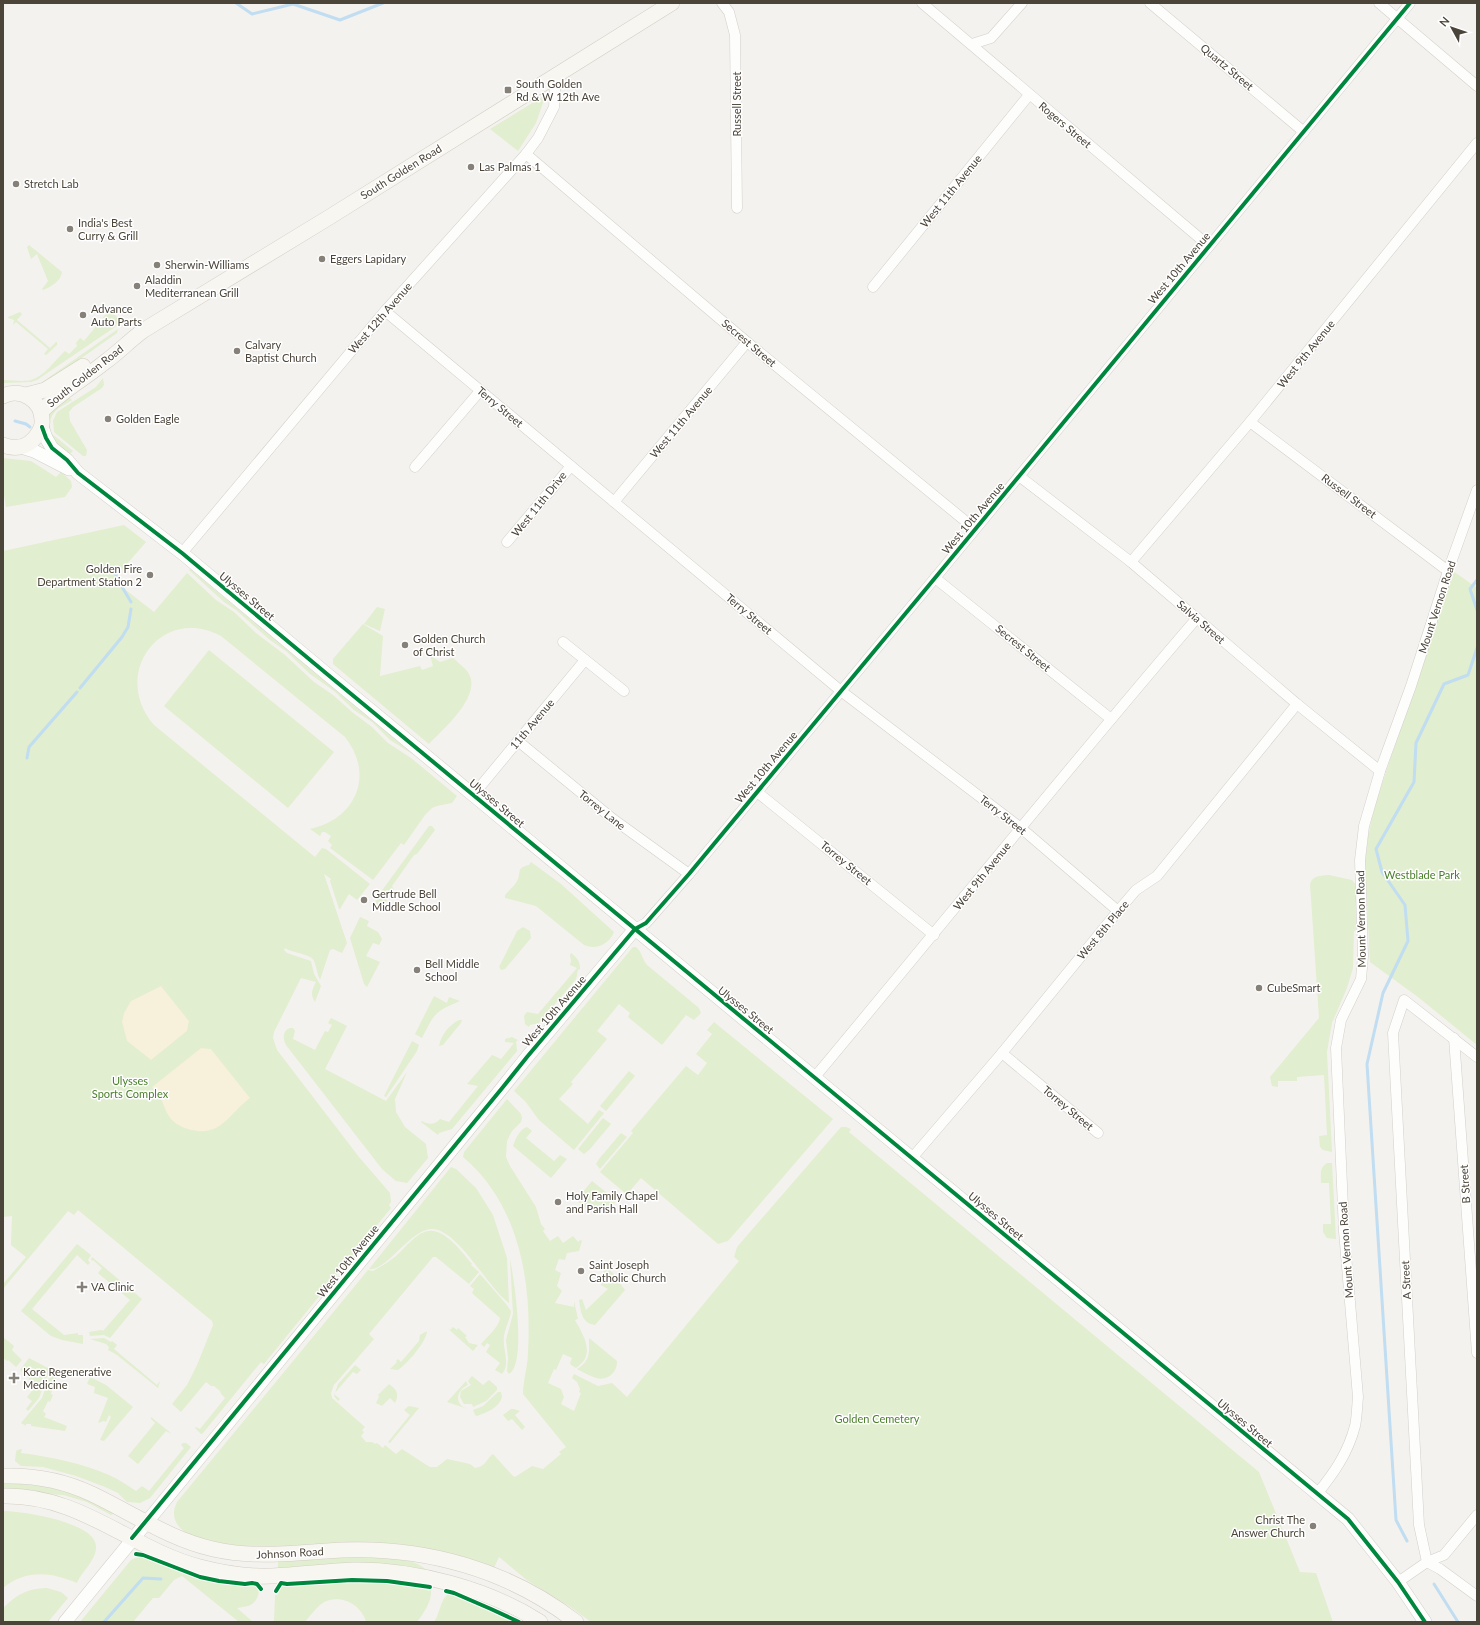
<svg xmlns="http://www.w3.org/2000/svg" width="1480" height="1625" viewBox="0 0 1480 1625" font-family="Lato,sans-serif">
	<rect width="100%" height="100%" fill="#f4f2ee"/>
	<g fill="#e1eecf">
		<polygon points="542,97 544,100 536,123 518,151 490,129"/>
		<path d="M29,245L62,272C61,281 51,287 43,290L42,289L48,281L37,254L31,259L27,247Z"/>
		<path d="M108,310L116,316L120,322L117,323L115,327L37,380L31,382L3,383V380C12,380 23,382 31,380C45,376 55,360 65,351L69,354L77,346L76,343L80,338L84,341L107,313L106,312Z"/>
		<polygon points="20,312 22,314 17,320 50,348 56,342 57,342 57,345 46,355 44,354 48,349 16,322 13,325 14,320 8,318 8,317"/>
		<path d="M118,329L117,333L39,388L3,390V387C16,387 30,388 41,383Z"/>
		<polygon points="103,378 104,385 102,388 73,407 69,412 70,421 87,450 86,456 83,456 54,432 53,421 57,412 96,387"/>
		<path d="M67,396L72,400C57,409 47,413 51,433L73,451L68,455C55,445 41,428 51,412C55,406 62,401 67,396Z"/>
		<polygon points="3,458 31,461 56,477 61,472 71,481 72,487 65,497 6,507 3,489"/>
		<path d="M124,525L146,542L113,580L154,612L187,573L216,600L234,612L256,633L285,655L314,682L333,695L352,712L372,727L388,743L411,758L457,796L452,803L437,806L432,808L425,815L404,845L401,843L373,880L330,848L332,845L328,841L331,836L325,832H322L320,836L310,829C356,819 375,775 345,737L221,636C161,604 110,674 154,725L315,857L322,848L326,849L370,884L357,900L349,894L340,909H339L330,881L331,879L324,874L347,943L342,953L333,949L330,950L320,980C317,974 317,968 314,961C312,954 292,953 285,948L284,950L287,953L311,961L314,974L321,986L315,1002C310,994 312,990 316,982L301,978L274,1032L273,1038L277,1050L359,1157L390,1193L391,1202L389,1205L391,1208L264,1364L261,1362L203,1433L201,1434L195,1428L196,1427L200,1429L225,1398L221,1394L220,1391L214,1386H211L206,1382L181,1412L172,1404L187,1385L197,1365L213,1325L212,1321L78,1210L74,1215L68,1211L3,1289V1284L26,1257L11,1245L12,1216L3,1217V551Z"/>
		<polygon points="190,569 414,755 390,740 372,722 354,710 334,691 310,674 287,652 270,640 236,610 224,602 189,570"/>
		<polygon points="1453,571 1477,588 1477,1045 1418,997 1370,962 1365,863 1368,837 1374,808"/>
		<polygon points="377,607 385,609 380,631 364,624"/>
		<path d="M363,624L383,636L380,676L420,666L422,670L433,666L430,655L440,662L453,658C457,662 463,666 467,671C485,694 443,729 429,744L333,664V659Z"/>
		<polygon points="209,650 334,752 288,808 164,706"/>
		<polygon points="429,826 432,826 435,830 417,854 414,855 392,886 394,890 380,910 376,902 378,896"/>
		<path d="M531,862L561,884L614,932C609,945 595,950 584,945L536,906L505,898V895C508,891 516,885 518,879C521,870 517,868 529,865Z"/>
		<path d="M1329,875L1352,880L1356,885V930L1354,931L1353,968L1347,988L1332,1023L1327,1052L1332,1152L1323,1150L1320,1147L1319,1136L1327,1135L1324,1075L1297,1077V1081H1278V1087L1272,1086L1270,1077L1319,1018L1310,884C1313,875 1320,876 1329,875Z"/>
		<polygon points="360,917 369,921 367,926 378,932 382,939 379,945 373,943 366,956 380,962 367,987 364,984 350,938"/>
		<polygon points="523,927 530,931 531,938 505,969 501,970 499,967 517,931"/>
		<path d="M633,947H636C642,952 642,959 647,965L699,1008L701,1013L694,1020L686,1015L662,1045L628,1017L630,1013L619,1004L597,1031L607,1039L571,1082L573,1084L559,1099L588,1124L599,1110L604,1113L574,1150L539,1120L525,1101L514,1091Z"/>
		<path d="M571,953C577,958 580,961 580,969L578,970L576,979L539,1023L530,1025L529,1027L525,1024L524,1016L527,1012L538,1014L577,968L570,965L571,961L570,955Z"/>
		<path d="M434,996L447,1003L449,997L460,1001C434,1012 435,1013 422,1038L415,1034Z"/>
		<path d="M331,1018L347,1026L325,1069L386,1101L407,1072L395,1099L396,1112L405,1127L426,1144L428,1158L407,1183L396,1181L382,1169L286,1045C283,1039 282,1031 290,1028H293L295,1031L293,1039L315,1050L325,1031L328,1032L332,1025L328,1023Z"/>
		<path d="M459,1020H462L461,1023L443,1045L439,1046C441,1035 449,1025 459,1020Z"/>
		<polygon points="714,1022 833,1119 728,1241 718,1244 641,1178 629,1192 625,1193 600,1172 633,1133 631,1131 686,1066 698,1075 707,1063 696,1054 712,1034 707,1030"/>
		<path d="M512,1037L518,1040L516,1042L517,1051L452,1129L439,1133L438,1135L421,1122L422,1121C429,1125 434,1125 440,1119L449,1122L478,1086L467,1084L492,1055L501,1059L514,1043L505,1042V1039Z"/>
		<polygon points="412,1041 419,1045 417,1051 386,1097 384,1096"/>
		<polygon points="629,1071 635,1076 606,1111 600,1106"/>
		<path d="M507,1099L521,1114L522,1118L521,1122L512,1131L507,1141L506,1157L510,1166L536,1207L541,1224L545,1229L543,1231L550,1241L558,1236L563,1243L573,1236L578,1242L580,1240L582,1241L579,1251L567,1253L565,1260L559,1259L555,1270L561,1273L557,1286L562,1291L555,1303L574,1307V1301L578,1319L575,1320C584,1336 596,1355 576,1368L571,1365L570,1363L572,1358L563,1354L556,1370L554,1369L548,1383L561,1389L564,1397L561,1404L574,1411L581,1393L579,1392L580,1389L577,1382L572,1378L574,1374L598,1386L612,1383L627,1397L739,1261L734,1257L737,1247L841,1127H846L851,1129L849,1132L1259,1472L1300,1572L1316,1573L1333,1622H591L569,1606L528,1581L499,1557L493,1570L470,1561L263,1548L218,1544L184,1534L185,1532C174,1524 171,1514 177,1502L368,1270L373,1271C380,1267 389,1262 396,1256C406,1248 418,1229 433,1231C447,1232 463,1253 472,1264L471,1265L479,1272L469,1284L436,1257H433L369,1334L374,1339L334,1385L331,1393L332,1398L365,1427L362,1430L364,1432L361,1436L366,1442H372L375,1444L377,1443L383,1448L385,1445L396,1454L402,1449L425,1464L430,1467H437L447,1459L470,1464L475,1468C487,1466 485,1460 493,1454L513,1476L515,1477L532,1466L543,1469L561,1454L559,1452L566,1447L523,1394C523,1380 528,1366 528,1352C532,1281 519,1204 463,1157L464,1152Z"/>
		<polygon points="603,1118 611,1124 590,1149 584,1154 578,1149"/>
		<path d="M527,1127L532,1131L526,1138L554,1161L560,1155L567,1159L551,1178L513,1146C516,1138 519,1130 527,1127Z"/>
		<polygon points="621,1133 627,1137 600,1169 596,1164 599,1159"/>
		<path d="M1327,1163H1332L1336,1239L1327,1238L1323,1232V1224H1331L1329,1183H1321C1321,1175 1319,1168 1327,1163Z"/>
		<path d="M451,1167L456,1169L476,1188L493,1215L507,1258L509,1303C488,1288 459,1231 433,1229C412,1227 386,1272 369,1269Z"/>
		<polygon points="592,1181 617,1201 595,1215 576,1200"/>
		<polygon points="77,1244 91,1255 88,1260 90,1263 88,1265 77,1255 32,1309 64,1335 78,1333 78,1335 83,1335 83,1344 62,1340 51,1336 21,1311"/>
		<polygon points="92,1257 142,1299 110,1338 104,1335 90,1336 89,1332 101,1330 103,1331 130,1300 98,1273 102,1268 93,1260 92,1261 91,1259"/>
		<path d="M510,1259C514,1278 527,1364 509,1374L507,1371L508,1358L506,1340L513,1314Z"/>
		<path d="M604,1269H609L616,1277L614,1279H617L625,1290L595,1325C581,1323 581,1311 579,1300L582,1299L586,1310L608,1289L601,1285Z"/>
		<path d="M480,1274L506,1304L511,1311C510,1320 505,1328 504,1336C502,1349 511,1363 502,1374L495,1370L500,1363L486,1352L490,1345L487,1343L484,1347L481,1344C487,1337 499,1327 500,1318L472,1293L474,1289L470,1286Z"/>
		<polygon points="446,1327 450,1330 453,1327 457,1330 458,1328 467,1336 465,1337 469,1343 478,1345 473,1351"/>
		<path d="M427,1331C427,1341 407,1364 398,1370L390,1369L397,1362L396,1361L398,1359L401,1362L419,1341L420,1335Z"/>
		<polygon points="3,1337 14,1346 12,1350 22,1360 16,1367 8,1360 7,1361 3,1358"/>
		<polygon points="104,1338 111,1342 112,1341 117,1345 114,1349 157,1385 160,1381 158,1388 117,1355 108,1350 109,1347 106,1344 90,1339"/>
		<path d="M589,1338L617,1361C617,1366 616,1369 613,1373C603,1385 589,1375 577,1369C591,1361 589,1352 589,1338Z"/>
		<polygon points="29,1358 50,1369 39,1398 28,1411 26,1409 32,1401 27,1397 36,1386 20,1370"/>
		<polygon points="355,1365 361,1370 357,1374 353,1372 334,1394 340,1399 338,1401 334,1396 338,1384"/>
		<polygon points="52,1369 70,1373 56,1377 51,1394 53,1395 50,1402 48,1401 43,1411 46,1414 44,1417 67,1426 65,1431 31,1426 31,1424 26,1424 26,1426 21,1423 42,1398"/>
		<polygon points="472,1376 483,1385 489,1380 497,1387 497,1390 486,1401 473,1407 472,1404 464,1404 460,1397 461,1391 471,1385 468,1381"/>
		<polygon points="90,1377 106,1385 133,1407 104,1441 100,1440 111,1417 109,1415 106,1422 104,1421 98,1423 108,1398 94,1393 95,1387 87,1384"/>
		<path d="M466,1381L468,1385C461,1388 455,1396 460,1404C462,1407 466,1408 468,1409L447,1402Z"/>
		<path d="M389,1384C396,1389 400,1394 395,1403L390,1398L382,1406L376,1403L379,1397L378,1395Z"/>
		<path d="M498,1392H501L502,1397C499,1408 487,1412 477,1416L475,1415L473,1410L483,1406Z"/>
		<polygon points="409,1406 419,1408 390,1443 388,1442 410,1415 404,1410"/>
		<polygon points="511,1409 514,1409 520,1411 515,1415 525,1427 522,1430 512,1419 508,1421 503,1415"/>
		<polygon points="151,1417 172,1434 166,1431 138,1464 128,1456 155,1423 151,1419"/>
		<path d="M183,1443H186L191,1447L150,1498L140,1503L127,1502L118,1493L105,1487L76,1476L43,1467L21,1466L15,1461L16,1452L17,1450L22,1449L21,1453C51,1457 81,1463 109,1475C118,1479 127,1485 136,1491L142,1486L149,1491L184,1448L181,1445Z"/>
		<polygon points="3,1482 50,1487 81,1496 114,1512 114,1514 111,1515 87,1502 63,1495 3,1491"/>
		<path d="M3,1511C22,1511 95,1522 96,1546C97,1560 82,1571 77,1583C51,1572 26,1569 3,1588Z"/>
		<path d="M140,1556L146,1557L206,1579L241,1585H255C261,1590 259,1599 252,1604C248,1607 241,1607 237,1608L253,1622H239L182,1576L174,1580L159,1598H153L133,1622H80L131,1560Z"/>
		<path d="M352,1556C376,1557 407,1554 427,1570L332,1564L278,1568V1561Z"/>
		<path d="M347,1582L385,1583L424,1587L428,1591L431,1590C432,1601 424,1613 417,1622H366C361,1603 337,1592 320,1605C314,1610 310,1616 305,1622H274L275,1595H278L281,1585Z"/>
		<path d="M47,1588L61,1592L68,1598L48,1622H3V1608C18,1594 26,1589 47,1588Z"/>
		<path d="M448,1594H453L516,1622H434C440,1614 440,1600 448,1594Z"/>
	</g>
	<g fill="#f7f0da">
		<polygon points="161,986 189,1021 187,1031 151,1060 127,1041 122,1022 124,1013 131,1001"/>
		<path d="M201,1048L211,1049L250,1098C230,1113 221,1137 192,1130C185,1129 175,1124 171,1119C165,1112 164,1104 160,1097C158,1093 155,1090 152,1087Z"/>
	</g>
	<g fill="none" stroke-linecap="round" stroke-linejoin="round">
		<g stroke="#c0ddf1" stroke-width="3">
			<polyline points="236,3 252,14 293,4 340,20 383,3"/>
			<polyline points="15,421 26,424 30,427"/>
			<polyline points="119,567 115,573 118,580 131,602"/>
			<polyline points="1477,580 1470,589 1477,610"/>
			<polyline points="80,688 122,637 128,627 131,609"/>
			<polyline points="27,758 29,747 77,692"/>
			<polyline points="1407,1541 1396,1520 1367,1064 1383,993 1408,941 1405,905 1382,872 1376,849 1414,782 1416,743 1444,684 1468,675 1477,648"/>
			<polyline points="1434,1584 1458,1622"/>
			<polyline points="104,1622 143,1578 161,1579"/>
		</g>
		<g stroke="#d2d0cb" stroke-width="11">
			<g id="minor">
				<polyline points="722,3 729,12 735,35 737,208"/>
				<polyline points="922,3 1209,246"/>
				<polyline points="1150,3 1304,132"/>
				<polyline points="1379,3 1477,86"/>
				<polyline points="972,44 991,38 1022,3"/>
				<polyline points="526,154 747,342 975,529"/>
				<polyline points="873,287 1029,95"/>
				<polyline points="385,311 841,691 1021,828 1118,911"/>
				<polyline points="1250,422 1448,571"/>
				<polyline points="415,467 480,391"/>
				<polyline points="1019,476 1131,562 1297,704 1380,771"/>
				<polyline points="614,502 747,342"/>
				<polyline points="507,542 571,466"/>
				<polyline points="182,553 385,311 526,154 538,138 554,107 556,75"/>
				<polyline points="1131,562 1250,422 1477,143"/>
				<polyline points="935,578 1111,719"/>
				<polyline points="563,642 624,691"/>
				<polyline points="518,741 613,819 689,874"/>
				<polyline points="469,792 474,791 479,788 585,660"/>
				<polyline points="757,792 934,935"/>
				<polyline points="635,929 646,923 689,874 930,584 1410,3"/>
				<polyline points="1454,1038 1477,1353"/>
				<polyline points="1002,1053 1098,1133"/>
				<path d="M814,1078C942,925 1067,769 1197,618"/>
				<polyline points="912,1158 1002,1053 1118,911 1136,890 1157,876 1297,704"/>
				<path d="M1317,1494C1334,1473 1348,1453 1355,1426C1357,1417 1357,1407 1358,1397L1344,1231L1336,1048L1341,1020L1361,979L1363,956L1360,860L1364,826L1380,771L1411,686L1448,571L1477,490"/>
				<polyline points="1427,1562 1419,1525 1393,1033 1404,1000 1477,1057"/>
				<polyline points="1427,1562 1440,1569 1477,1596"/>
				<polyline points="1398,1582 1427,1562 1444,1555 1477,1515"/>
			</g>
		</g>
		<g stroke="#d2d0cb" stroke-width="14">
			<g id="tertiary">
				<polyline points="42,427 46,438 52,448 67,460 78,473 182,553 327,674 1348,1519 1398,1582 1425,1622"/>
				<polyline points="21,447 34,451 69,469"/>
				<polyline points="65,1622 503,1087 527,1057 635,929"/>
			</g>
		</g>
		<g stroke="#d3cfc5" stroke-width="16">
			<g id="secondary">
				<polyline points="26,395 45,390 83,366"/>
				<path d="M3,396C21,387 42,401 42,420C43,425 41,428 39,432C31,446 18,451 3,445"/>
				<path d="M41,412C60,392 84,379 105,362C119,352 130,340 144,330L328,218L672,3"/>
				<path d="M3,1476C33,1475 65,1481 92,1494C132,1513 169,1539 213,1549C256,1559 299,1552 343,1550C427,1547 509,1570 576,1622"/>
				<path d="M3,1496C80,1494 131,1549 200,1567C223,1573 248,1577 272,1576C299,1575 326,1571 353,1570C414,1569 489,1589 540,1622"/>
			</g>
		</g>
		<use href="#minor" stroke="#fdfdfc" stroke-width="10"/>
		<use href="#tertiary" stroke="#fdfdfc" stroke-width="13"/>
		<use href="#secondary" stroke="#f7f6f1" stroke-width="15"/>
		<g stroke="#fff" stroke-width="6">
			<g id="cycleway">
				<polyline points="42,427 46,438 52,448 67,460 78,473 182,553 327,674 1348,1519 1398,1582 1425,1622"/>
				<polyline points="132,1538 503,1087 527,1057 635,929 646,923 689,874 930,584 1410,3"/>
				<polyline points="136,1554 143,1555 200,1577 219,1581 245,1584 252,1583 257,1584 261,1589"/>
				<polyline points="276,1591 281,1583 287,1584 352,1580 387,1581 430,1587"/>
				<polyline points="446,1591 454,1593 491,1609 519,1622"/>
			</g>
		</g>
		<use href="#cycleway" stroke="#00873e" stroke-width="4"/>
	</g>
	<g fill="#868178" stroke="#fff" stroke-width="1.5">
		<rect x="504" y="86" width="8" height="8" rx="2"/>
		<circle cx="471" cy="167" r="4"/>
		<circle cx="16" cy="184" r="4"/>
		<circle cx="70" cy="229" r="4"/>
		<circle cx="322" cy="259" r="4"/>
		<circle cx="157" cy="265" r="4"/>
		<circle cx="137" cy="286" r="4"/>
		<circle cx="83" cy="315" r="4"/>
		<circle cx="237" cy="351" r="4"/>
		<circle cx="108" cy="419" r="4"/>
		<circle cx="150" cy="575" r="4"/>
		<circle cx="405" cy="645" r="4"/>
		<circle cx="364" cy="900" r="4"/>
		<circle cx="417" cy="970" r="4"/>
		<circle cx="1259" cy="988" r="4"/>
		<circle cx="558" cy="1202" r="4"/>
		<circle cx="581" cy="1271" r="4"/>
		<path d="M80 1281h4v4h4v4h-4v4h-4v-4h-4v-4h4z"/>
		<path d="M12 1372h4v4h4v4h-4v4h-4v-4h-4v-4h4z"/>
		<circle cx="1313" cy="1526" r="4"/>
	</g>
	<g text-anchor="middle" stroke-width="3" stroke-linejoin="round" paint-order="stroke">
		<g font-size="11" fill="#4b4439" stroke="#fff">
			<text transform="translate(1227 67) rotate(40)" y="4">Quartz Street</text>
			<text transform="translate(737 104) rotate(-90)" y="4">Russell Street</text>
			<text transform="translate(1065 125) rotate(40)" y="4">Rogers Street</text>
			<text transform="translate(401 172) rotate(-32)" y="4">South Golden Road</text>
			<text transform="translate(951 191) rotate(-51)" y="4">West 11th Avenue</text>
			<text transform="translate(1179 268) rotate(-50)" y="4">West 10th Avenue</text>
			<text transform="translate(380 318) rotate(-49)" y="4">West 12th Avenue</text>
			<text transform="translate(749 343) rotate(40)" y="4">Secrest Street</text>
			<text transform="translate(1306 354) rotate(-51)" y="4">West 9th Avenue</text>
			<text transform="translate(85 376) rotate(-38)" y="4">South Golden Road</text>
			<text transform="translate(500 407) rotate(40)" y="4">Terry Street</text>
			<text transform="translate(681 422) rotate(-50)" y="4">West 11th Avenue</text>
			<text transform="translate(1349 496) rotate(37)" y="4">Russell Street</text>
			<text transform="translate(539 504) rotate(-51)" y="4">West 11th Drive</text>
			<text transform="translate(973 518) rotate(-50)" y="4">West 10th Avenue</text>
			<text transform="translate(247 596) rotate(40)" y="4">Ulysses Street</text>
			<text transform="translate(1437 607) rotate(-72)" y="4">Mount Vernon Road</text>
			<text transform="translate(749 614) rotate(40)" y="4">Terry Street</text>
			<text transform="translate(1201 622) rotate(41)" y="4">Salvia Street</text>
			<text transform="translate(1023 648) rotate(39)" y="4">Secrest Street</text>
			<text transform="translate(532 724) rotate(-50)" y="4">11th Avenue</text>
			<text transform="translate(766 767) rotate(-50)" y="4">West 10th Avenue</text>
			<text transform="translate(497 803) rotate(40)" y="4">Ulysses Street</text>
			<text transform="translate(602 810) rotate(39)" y="4">Torrey Lane</text>
			<text transform="translate(1003 815) rotate(38)" y="4">Terry Street</text>
			<text transform="translate(846 863) rotate(39)" y="4">Torrey Street</text>
			<text transform="translate(982 876) rotate(-51)" y="4">West 9th Avenue</text>
			<text transform="translate(1361 919) rotate(-91)" y="4">Mount Vernon Road</text>
			<text transform="translate(1103 930) rotate(-50)" y="4">West 8th Place</text>
			<text transform="translate(746 1010) rotate(39)" y="4">Ulysses Street</text>
			<text transform="translate(554 1011) rotate(-49)" y="4">West 10th Avenue</text>
			<text transform="translate(1068 1108) rotate(40)" y="4">Torrey Street</text>
			<text transform="translate(1465 1184) rotate(-94)" y="4">B Street</text>
			<text transform="translate(996 1216) rotate(40)" y="4">Ulysses Street</text>
			<text transform="translate(1346 1250) rotate(-94)" y="4">Mount Vernon Road</text>
			<text transform="translate(348 1261) rotate(-51)" y="4">West 10th Avenue</text>
			<text transform="translate(1406 1280) rotate(-93)" y="4">A Street</text>
			<text transform="translate(1245 1423) rotate(40)" y="4">Ulysses Street</text>
			<text transform="translate(290 1553) rotate(-3)" y="4">Johnson Road</text>
		</g>
		<g font-size="11" fill="#4b4439" stroke="#fff" text-anchor="start">
			<text x="516" y="88">South Golden<tspan x="516" dy="13">Rd &amp; W 12th Ave</tspan></text>
			<text x="479" y="171">Las Palmas 1</text>
			<text x="24" y="188">Stretch Lab</text>
			<text x="78" y="227">India's Best<tspan x="78" dy="13">Curry &amp; Grill</tspan></text>
			<text x="330" y="263">Eggers Lapidary</text>
			<text x="165" y="269">Sherwin-Williams</text>
			<text x="145" y="284">Aladdin<tspan x="145" dy="13">Mediterranean Grill</tspan></text>
			<text x="91" y="313">Advance<tspan x="91" dy="13">Auto Parts</tspan></text>
			<text x="245" y="349">Calvary<tspan x="245" dy="13">Baptist Church</tspan></text>
			<text x="116" y="423">Golden Eagle</text>
			<text x="142" y="573" text-anchor="end">Golden Fire<tspan x="142" dy="13">Department Station 2</tspan></text>
			<text x="413" y="643">Golden Church<tspan x="413" dy="13">of Christ</tspan></text>
			<text x="372" y="898">Gertrude Bell<tspan x="372" dy="13">Middle School</tspan></text>
			<text x="425" y="968">Bell Middle<tspan x="425" dy="13">School</tspan></text>
			<text x="1267" y="992">CubeSmart</text>
			<text x="566" y="1200">Holy Family Chapel<tspan x="566" dy="13">and Parish Hall</tspan></text>
			<text x="589" y="1269">Saint Joseph<tspan x="589" dy="13">Catholic Church</tspan></text>
			<text x="91" y="1291">VA Clinic</text>
			<text x="23" y="1376">Kore Regenerative<tspan x="23" dy="13">Medicine</tspan></text>
			<text x="1305" y="1524" text-anchor="end">Christ The<tspan x="1305" dy="13">Answer Church</tspan></text>
		</g>
		<g font-size="11" fill="#4a7f2a" stroke="#fff">
			<text x="1422" y="879">Westblade Park</text>
			<text x="130" y="1085">Ulysses<tspan x="130" dy="13">Sports Complex</tspan></text>
			<text x="877" y="1423">Golden Cemetery</text>
		</g>
	</g>
	<rect width="1480" height="1625" fill="none" stroke="#4b4439" stroke-width="8"/>
	<g transform="translate(1452 28) rotate(310)" stroke="#ffffff" stroke-width="3" paint-order="stroke">
	<path d="M0-3L7 15L0 10L-7 15Z" fill="#4b4439"/>
	<text y="-6" font-size="11" font-weight="bold" text-anchor="middle" fill="#4b4439">N</text>
	</g>
</svg>
